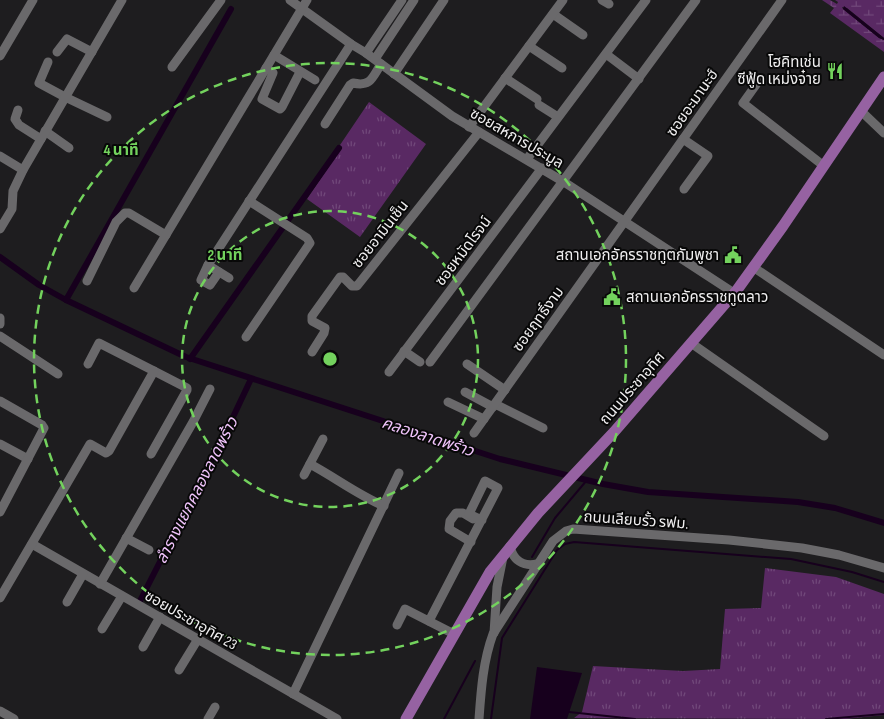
<svg xmlns="http://www.w3.org/2000/svg" width="884" height="719" viewBox="0 0 884 719" font-family="'Sofia Sans Condensed','Noto Sans Thai',sans-serif">
	<defs>
		<pattern id="grass-tufts" width="24" height="20" patternUnits="userSpaceOnUse" patternTransform="scale(1.25)"><rect width="24" height="20" fill="#592963"/><path d="M3 7l-1-3M5 7V3M7 7l1-3M15 17l-1-3M17 17v-4M19 17l1-3" fill="none" stroke="#71487a"/></pattern>
		<pattern id="wetland-marsh" width="20" height="14" patternUnits="userSpaceOnUse" patternTransform="scale(1.25)"><rect width="20" height="14" fill="#592963"/><path d="M1 5h8M5 5V1M11 12h8M15 12V8" fill="none" stroke="#71487a"/></pattern>
	</defs>
	<rect width="100%" height="100%" fill="#1e1d1f"/>
	<g fill="url(#grass-tufts)">
		<polygon points="369,102 426,144 360,237 307,199 340,150 340,145"/>
		<polygon points="765,568 836,577 884,594 884,715 844,719 574,718 582,712 593,666 683,671 720,669 725,609 761,608"/>
	</g>
	<polygon fill="url(#wetland-marsh)" points="822,0 830,0 837,4 838,2 835,0 884,0 884,38 847,8 842,7 843,9 879,38 884,40 884,52 830,13 834,8"/>
	<g fill="#17001d">
		<polygon points="844,6 884,38 884,40 879,38 843,9"/>
		<polygon points="537,667 582,673 567,719 530,719"/>
	</g>
	<g fill="none" stroke-linecap="round" stroke-linejoin="round">
		<g stroke="#17001d" stroke-width="2">
			<polyline points="532,557 555,518 587,480"/>
			<polyline points="569,712 635,719"/>
			<polyline points="444,719 475,661"/>
			<polyline points="491,719 502,638 557,550 565,544 574,542 791,559 852,572 884,582"/>
			<polyline points="826,719 884,714"/>
		</g>
		<g stroke="#17001d" stroke-width="6">
			<polyline points="0,257 39,285 66,300 186,357 500,459 603,484 648,492 798,502 835,508 884,523"/>
			<polyline points="66,300 231,9"/>
			<polyline points="190,359 339,148"/>
			<polyline points="140,601 225,434 251,379"/>
		</g>
		<g stroke="#6a696b" stroke-width="9">
			<polyline points="290,0 351,44 366,53 452,116 564,182 734,293"/>
			<polyline points="602,0 609,4"/>
			<polyline points="553,14 583,35"/>
			<polyline points="529,46 562,68"/>
			<polyline points="57,52 67,39 92,52"/>
			<polyline points="366,53 402,0"/>
			<polyline points="606,54 639,79"/>
			<polyline points="274,55 315,80"/>
			<polyline points="0,56 33,0"/>
			<polyline points="375,59 414,0"/>
			<polyline points="48,62 39,83 65,97 107,117"/>
			<polyline points="172,67 221,0"/>
			<polyline points="266,68 273,73 262,99 280,109 282,107 300,72"/>
			<polyline points="394,74 444,0"/>
			<polyline points="505,78 537,99"/>
			<polyline points="758,82 743,103 824,166"/>
			<polyline points="539,105 558,117"/>
			<polyline points="18,110 15,119 19,125 41,139"/>
			<polyline points="861,111 884,133"/>
			<path d="M325,124L350,85L353,83C371,87 372,78 381,64"/>
			<polyline points="469,127 563,0"/>
			<polyline points="45,131 69,148"/>
			<polyline points="683,139 708,156 684,189"/>
			<polyline points="0,156 23,170"/>
			<polyline points="527,159 646,0"/>
			<polyline points="0,229 12,209 13,191 23,170 122,0"/>
			<polyline points="208,265 229,278"/>
			<polyline points="753,267 884,355"/>
			<polyline points="219,272 210,285 201,280 208,265 351,44"/>
			<polyline points="87,281 116,222 125,213 129,213 166,235"/>
			<polyline points="134,288 307,0"/>
			<polyline points="0,318 0,324"/>
			<polyline points="0,336 58,374"/>
			<polyline points="246,337 310,243 307,238 249,201"/>
			<polyline points="691,343 824,436"/>
			<polyline points="404,351 420,362"/>
			<polyline points="312,352 324,333 325,328 312,321 312,316 340,277 343,277 352,286 357,286 479,132"/>
			<polyline points="430,362 696,0"/>
			<polyline points="467,364 505,390"/>
			<polyline points="389,372 542,168"/>
			<polyline points="465,392 493,407"/>
			<polyline points="448,402 484,419"/>
			<polyline points="495,404 543,428"/>
			<polyline points="474,433 782,0"/>
			<polyline points="0,444 28,459"/>
			<polyline points="151,454 187,390 187,388 154,371"/>
			<path d="M310,464C336,478 358,495 384,506"/>
			<polyline points="304,475 323,439"/>
			<polyline points="0,512 44,428 42,425 0,401"/>
			<polyline points="126,538 149,550"/>
			<polyline points="471,542 449,529 450,521 456,513 463,513 473,519"/>
			<polyline points="32,544 337,719"/>
			<path d="M510,546C513,560 523,567 537,564"/>
			<polyline points="100,584 193,422 210,389"/>
			<polyline points="0,598 90,444 106,453 109,451 154,371 99,343 88,364"/>
			<polyline points="67,602 83,574"/>
			<polyline points="429,621 498,488 485,481 469,514 482,520"/>
			<polyline points="397,625 405,609 454,634"/>
			<polyline points="102,629 122,596"/>
			<polyline points="494,633 497,587 503,557"/>
			<polyline points="143,647 160,617"/>
			<polyline points="179,670 198,639"/>
			<polyline points="293,694 399,473"/>
			<polyline points="0,711 14,719"/>
			<polyline points="208,719 215,707"/>
			<path d="M479,719C481,691 483,661 493,634L553,541L566,531L573,529L729,540L802,548L839,555L884,568"/>
		</g>
		<polyline stroke="#9662a2" stroke-width="11" points="406,719 490,572 538,513 614,432 737,290 783,226 884,77"/>
	</g>
	<g fill="none" stroke="#73d25d" stroke-width="2.5" stroke-dasharray="9 6">
		<circle cx="330" cy="359" r="148"/>
		<circle cx="330" cy="359" r="296"/>
	</g>
	<defs>
		<g id="restaurant-bare" transform="scale(1.35)"><path d="M-5-6h1v4h1v-4h1v4h1v-4h1v5L-1.5 .5V6h-2V.5L-5-1ZM5-6V6H3V1.5H1.5Q1.5-4 5-6Z" fill="#73d25d" stroke="#080808" stroke-width="2.5" paint-order="stroke"/></g>
		<g id="civic-bare" transform="scale(1.35)"><path d="M-.6-6.5H3V-4.5H.6V-3L4-1V1h2V6H-6V1h2V-1L-.6-3ZM-1.2 2.5V6h2.4V2.5Z" fill="#73d25d" stroke="#080808" stroke-width="2.5" paint-order="stroke"/></g>
	</defs>
	<g fill-rule="evenodd">
		<use href="#restaurant-bare" x="835" y="71"/>
		<use href="#civic-bare" x="733" y="255"/>
		<use href="#civic-bare" x="612" y="297"/>
	</g>
	<g text-anchor="middle" stroke-width="4" stroke-linejoin="round" paint-order="stroke">
		<g font-size="15" fill="#f0eff0" stroke="#080808" text-anchor="end">
			<text x="821" y="67">โฮคิทเช่น<tspan x="821" dy="17">ซีฟู้ด เหม่งจ๋าย</tspan></text>
			<text x="719" y="260">สถานเอกอัครราชทูตกัมพูชา</text>
			<text x="626" y="302" text-anchor="start">สถานเอกอัครราชทูตลาว</text>
		</g>
		<g font-size="15" fill="#f0eff0" stroke="#080808">
			<text transform="translate(692 103) rotate(-55)" y="5">ซอยอะมานะฮ์</text>
			<text transform="translate(517 138) rotate(30)" y="5">ซอยสหการประมูล</text>
			<text transform="translate(380 234) rotate(-52)" y="5">ซอยอามินเซ็น</text>
			<text transform="translate(463 251) rotate(-53)" y="5">ซอยหมัดโรจน์</text>
			<text transform="translate(538 319) rotate(-54)" y="5">ซอยฤทธิ์งาม</text>
			<text transform="translate(632 388) rotate(-49)" y="5">ถนนประชาอุทิศ</text>
			<text transform="translate(636 520) rotate(4)" y="5">ถนนเลียบรั้ว รฟม.</text>
			<text transform="translate(191 620) rotate(30)" y="5">ซอยประชาอุทิศ 23</text>
		</g>
		<g font-size="16" font-style="italic" fill="#f1c4fc" stroke="#080808">
			<text transform="translate(428 436) rotate(18)" y="6">คลองลาดพร้าว</text>
			<text transform="translate(196 490) rotate(-63)" y="6">ลำรางแยกคลองลาดพร้าว</text>
		</g>
	</g>
	<circle cx="330" cy="359" r="8" fill="#73d25d" stroke="#080808" stroke-width="2.5"/>
	<g font-size="15" text-anchor="middle" font-weight="bold" fill="#73d25d" stroke="#080808" stroke-width="4" stroke-linejoin="round" paint-order="stroke">
		<text x="121" y="155">4 นาที</text>
		<text x="225" y="260">2 นาที</text>
	</g>
</svg>
